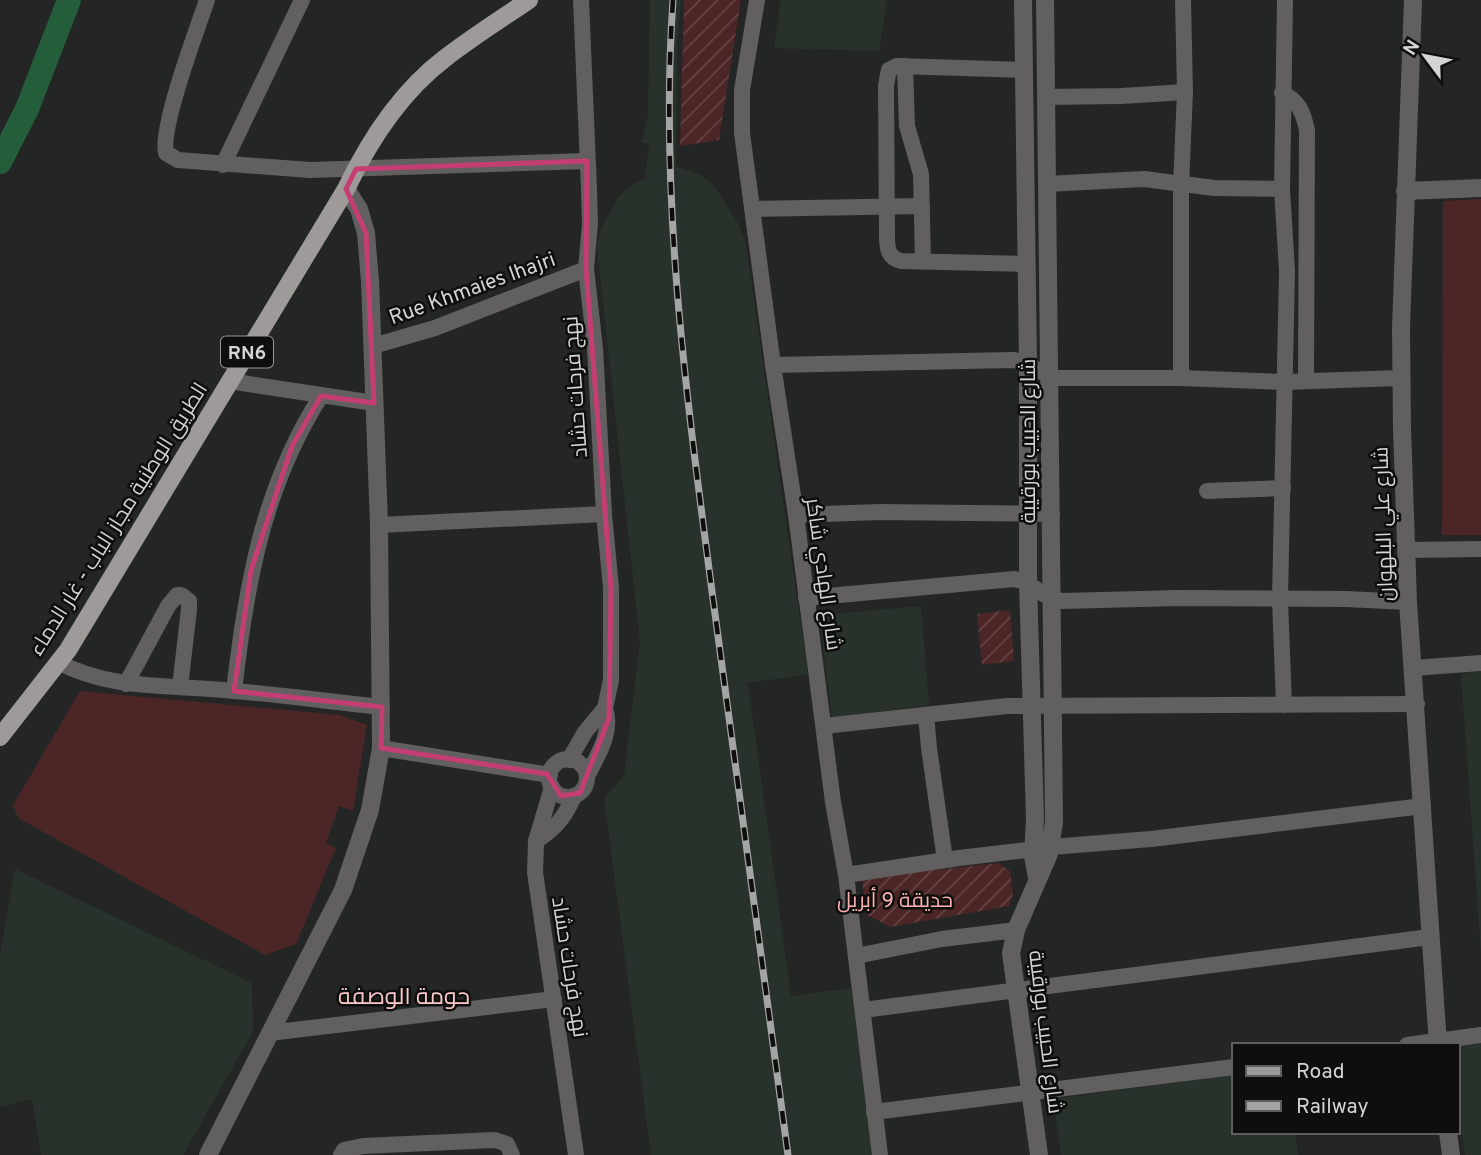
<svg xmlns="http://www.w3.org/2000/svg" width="1481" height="1155" viewBox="0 0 1481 1155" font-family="Overpass,Cairo,sans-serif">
	<defs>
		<pattern id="garden-furrows" width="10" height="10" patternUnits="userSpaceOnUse" patternTransform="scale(1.75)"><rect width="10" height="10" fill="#4c2526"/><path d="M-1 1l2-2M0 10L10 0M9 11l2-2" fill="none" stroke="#654445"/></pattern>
	</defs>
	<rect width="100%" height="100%" fill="#232624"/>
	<g fill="#29312b">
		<polygon points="650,0 681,0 677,46 676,166 701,175 714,186 738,223 746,245 808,674 748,683 791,996 851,988 873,1155 651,1155 604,798 624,776 640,642 597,248 600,231 618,197 632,185 645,178 649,143 642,143 648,115"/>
		<polygon points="781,0 887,0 879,51 774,48"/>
		<polygon points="921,606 929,705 832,718 819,615"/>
		<polygon points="1481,671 1481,953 1461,674"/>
		<polygon points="15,869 252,983 253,1032 183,1155 41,1155 32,1099 0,1107 0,955"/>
		<polygon points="1481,1043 1481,1155 1465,1155 1458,1112 1458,1045"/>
		<polygon points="1234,1075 1234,1132 1295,1132 1298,1155 1061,1155 1053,1099"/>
	</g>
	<g fill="#4c2526">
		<polygon points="1481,199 1481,535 1442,535 1443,201"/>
		<polygon points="80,691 340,715 367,725 353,811 339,806 326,843 336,848 296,944 265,955 18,818 13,805"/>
	</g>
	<g fill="url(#garden-furrows)">
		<polygon points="684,0 741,0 719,140 680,146"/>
		<polygon points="1010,610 1014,661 982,665 977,614"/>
		<polygon points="999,863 1010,871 1013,894 1009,906 890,927 866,914 862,878"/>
	</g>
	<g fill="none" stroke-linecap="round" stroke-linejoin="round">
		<polyline stroke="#245d3a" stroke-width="24" points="0,162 27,109 69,0"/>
		<g stroke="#615f5f" stroke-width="16">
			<path d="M207,0C197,30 160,127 166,153L178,160L310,170L587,161"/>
			<polyline points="757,0 742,90 742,133 773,365 796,515 833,802 846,875 880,1155"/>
			<polyline points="905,66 907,126 921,174 923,261"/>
			<path d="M1023,70L897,66L889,70L886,85L887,236C887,248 888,258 901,261L1025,264"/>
			<path d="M1282,93C1299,101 1303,112 1307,130L1306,381"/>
			<polyline points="1046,97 1121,96 1185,92"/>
			<polyline points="223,165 302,0"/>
			<polyline points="1046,184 1144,179 1214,188 1282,189"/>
			<polyline points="753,209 922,206"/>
			<polyline points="373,346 435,328 586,269"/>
			<path d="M773,365L1013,360C1030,362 1041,375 1057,378H1181L1284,382L1400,378"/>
			<polyline points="1181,378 1181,185 1185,92 1183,0"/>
			<polyline points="229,381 374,403"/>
			<polyline points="1207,491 1283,488"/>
			<polyline points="796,515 879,512 1052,514"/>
			<polyline points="379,525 604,514"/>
			<polyline points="1407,550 1481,549"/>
			<path d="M806,598L1014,579C1033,581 1041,599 1063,601L1178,598L1346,599L1408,602"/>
			<path d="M58,662C107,688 157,685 210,689C268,693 325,701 382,707"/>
			<polyline points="1414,668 1481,663"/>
			<polyline points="126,684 168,606 177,595 181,595 189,601 189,609 180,687"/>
			<path d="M234,691C246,585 263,487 321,396"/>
			<polyline points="1284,705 1280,599 1287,271 1282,189 1285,0"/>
			<polyline points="926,715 929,748 945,860"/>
			<polyline points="824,726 1007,706 1417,704"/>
			<polyline points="381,748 550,775"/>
			<circle cx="568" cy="778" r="19"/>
			<polyline points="569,760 585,732 605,708 611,680 611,588 604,514 595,348 586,269 590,224 589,189 581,0"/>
			<path d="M587,776C598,755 613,732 605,708"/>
			<polyline points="552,787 536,841 535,872 576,1155"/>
			<path d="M536,841C555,829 565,817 574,796"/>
			<polyline points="846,875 959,858 1051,847 1151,839 1423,806"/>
			<polyline points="856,956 942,939 1016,930"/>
			<polyline points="863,1010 1430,937"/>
			<polyline points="269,1033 554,999"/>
			<polyline points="1407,1045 1481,1035"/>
			<polyline points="874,1112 1234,1067"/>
			<polyline points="341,1155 344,1150 363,1146 495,1140 507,1144 512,1155"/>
		</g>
		<g stroke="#615f5f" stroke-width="18">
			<polyline points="1023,0 1028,363 1028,583 1035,819 1033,856 1037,878"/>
			<polyline points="1413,0 1401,328 1402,428 1408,602 1438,1045"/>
			<polyline points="1405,191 1481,188"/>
			<polyline points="1448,1132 1451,1155"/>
			<polyline points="208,1155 343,890 370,810 381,748 379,525 370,281 366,233 359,209 346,189"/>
			<polyline points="1039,1155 1011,953 1016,930 1049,854 1054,822 1045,0"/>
		</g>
		<path stroke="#9e9a99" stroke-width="18" d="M0,737L68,650L346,189C369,141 401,92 444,59C471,38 501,19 529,0"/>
		<g stroke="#a4a6a4" stroke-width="7">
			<path id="rail" d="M673,0C659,200 687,401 713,599C738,784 763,970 788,1155"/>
		</g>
		<use href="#rail" stroke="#0d0e0d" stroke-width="4.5" stroke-dasharray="13" stroke-linecap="butt"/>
	</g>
	<path fill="none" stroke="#c53e73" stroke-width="5" stroke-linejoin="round" d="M587,161L586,269L611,588L609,718L580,793L561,796L547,774L381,748L382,707L234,691L251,570L292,446L321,396L374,403L366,233L346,189L356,169Z"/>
	<g text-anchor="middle" stroke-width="5" stroke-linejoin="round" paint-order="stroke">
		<rect fill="#0d0e0d" stroke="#989998" stroke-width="2" x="221" y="336.5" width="52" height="31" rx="5"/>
		<g font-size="19" font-weight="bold" fill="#d3d5d3">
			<text x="247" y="359">RN6</text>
		</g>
		<g font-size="21" fill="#d3d5d3" stroke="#0d0e0d">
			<text transform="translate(472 288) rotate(-20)" y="7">Rue Khmaies lhajri</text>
			<text transform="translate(575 387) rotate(-94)" y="7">نهج فرحات حشاد</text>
			<text transform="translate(1028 441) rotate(-90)" y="7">شارع الحبيب بورقيبة</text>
			<text transform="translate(118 519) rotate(-58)" y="7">الطريق الوطنية مجاز الباب - غار الدماء</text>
			<text transform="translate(1383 524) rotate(-92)" y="7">شارع علي البلهوان</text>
			<text transform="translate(824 574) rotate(82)" y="7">شارع الهادي شاكر</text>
			<text transform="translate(570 967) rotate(81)" y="7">نهج فرحات حشاد</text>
			<text transform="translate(1046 1032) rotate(83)" y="7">شارع الحبيب بورقيبة</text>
		</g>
		<g font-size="21" fill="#fdb0b0" stroke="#0d0e0d">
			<text x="895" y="907">حديقة 9 أبريل</text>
		</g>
		<g font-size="23" fill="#fdc9c8" stroke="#0d0e0d">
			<text x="404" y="1004">حومة الوصفة</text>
		</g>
	</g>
	<rect x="1232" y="1043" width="228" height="91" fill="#0d0e0d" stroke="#5c5e5c" stroke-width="2"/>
	<rect x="1246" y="1066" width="35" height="10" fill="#9e9a99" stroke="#5c5e5c" stroke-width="2"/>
	<text x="1296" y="1078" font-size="21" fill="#d3d5d3">Road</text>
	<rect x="1246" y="1101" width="35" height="10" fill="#a4a6a4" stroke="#5c5e5c" stroke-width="2"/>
	<text x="1296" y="1113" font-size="21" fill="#d3d5d3">Railway</text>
	<g transform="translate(1425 56) rotate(302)" stroke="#0d0e0d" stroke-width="5" paint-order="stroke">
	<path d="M0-5L12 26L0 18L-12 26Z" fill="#d3d5d3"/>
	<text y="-10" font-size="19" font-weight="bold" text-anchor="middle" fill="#d3d5d3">N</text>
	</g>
</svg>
